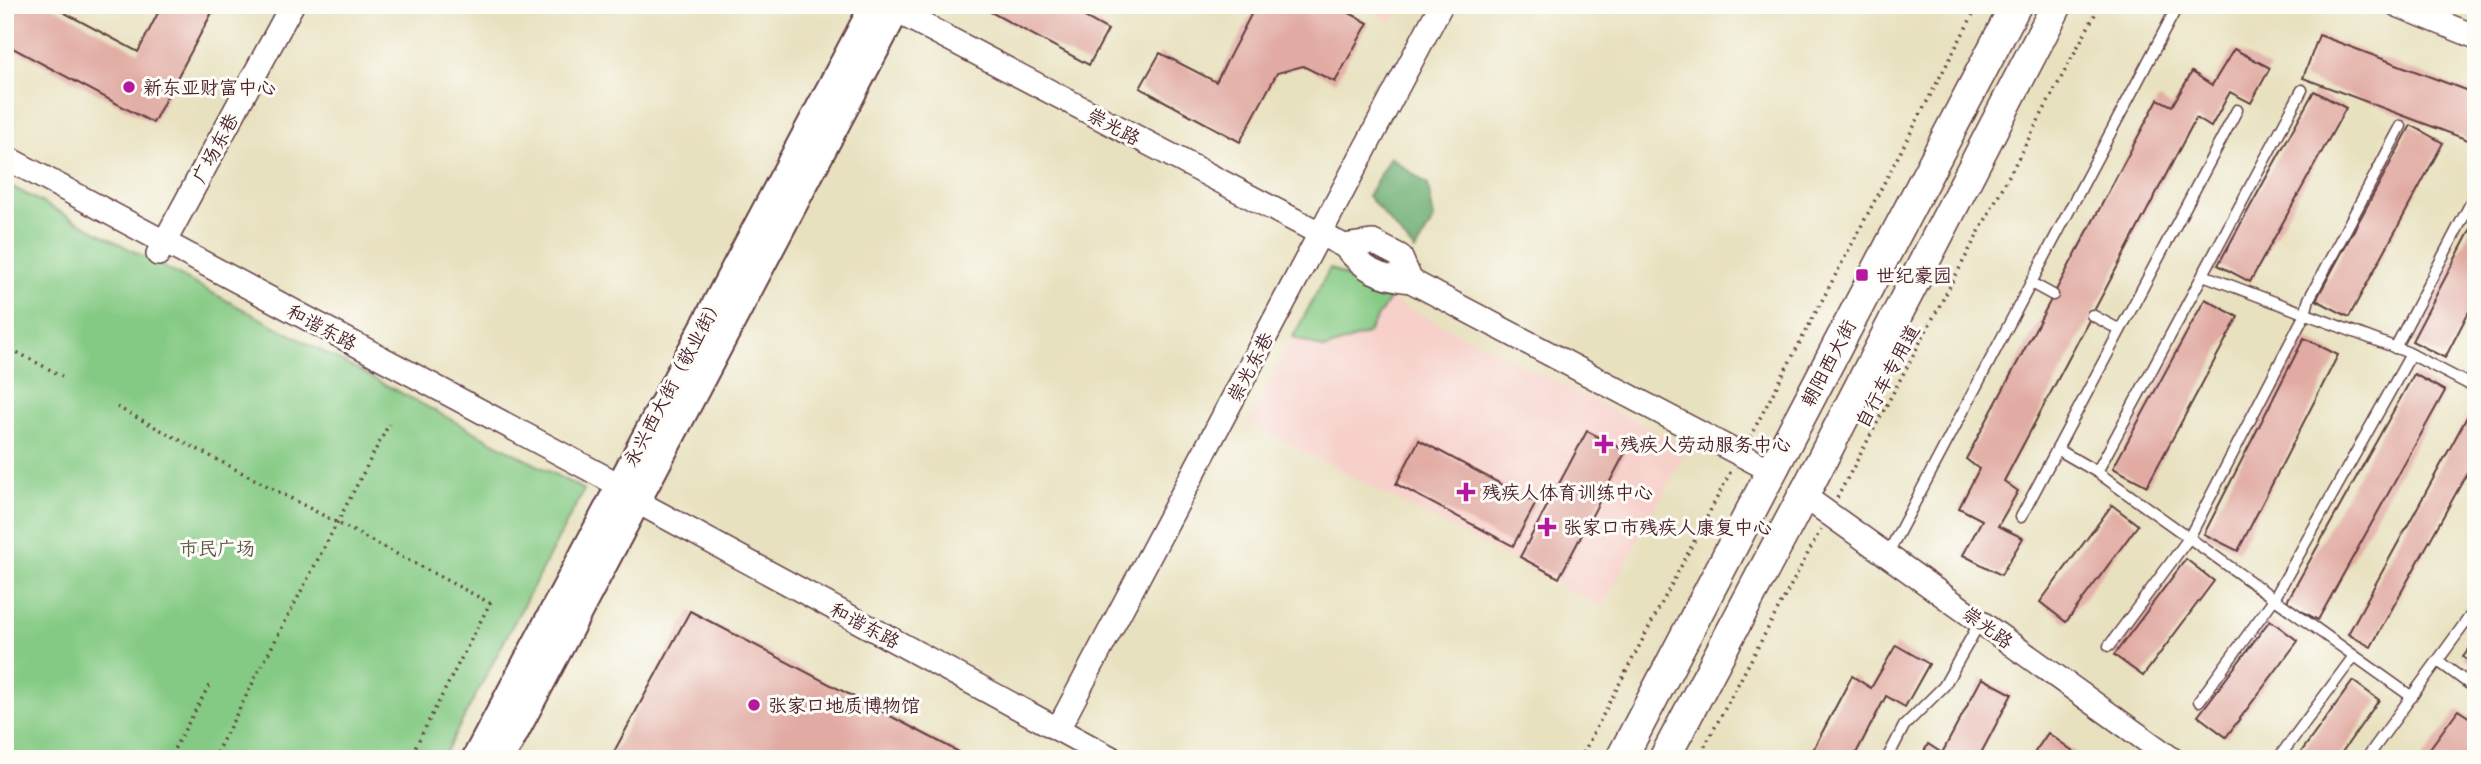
<svg xmlns="http://www.w3.org/2000/svg" width="2481" height="764" viewBox="0 0 2481 764" font-family="'Playpen Sans','LXGW WenKai TC',sans-serif">
	<rect width="100%" height="100%" fill="#fdfcf7"/>
	<filter id="ink" filterUnits="userSpaceOnUse"><feTurbulence type="fractalNoise" baseFrequency=".0143" numOctaves="2"/><feDisplacementMap in="SourceGraphic" scale="14" xChannelSelector="R" yChannelSelector="G"/><feConvolveMatrix kernelMatrix="1 2 1 2 8 2 1 2 1" color-interpolation-filters="sRGB"/></filter>
	<filter id="wash" filterUnits="userSpaceOnUse"><feTurbulence type="fractalNoise" baseFrequency=".00686" numOctaves="4" result="noise"/><feDisplacementMap in="SourceGraphic" scale="28" xChannelSelector="R" yChannelSelector="G"/><feGaussianBlur stdDeviation="1.57" result="paint"/><feColorMatrix in="noise" values="0 0 0 0 0 0 0 0 0 0 0 0 0 0 0 0 0 1.4 0 .05"/><feComposite in="paint" operator="in"/></filter>
	<g filter="url(#wash)">
		<rect width="100%" height="100%" fill="#e8e1bf"/>
		<g fill="#f7d0ca">
			<polygon points="1361,5 1401,5 1392,22"/>
			<polygon points="1389,299 1688,447 1603,607 1248,423 1293,337 1324,349 1366,334"/>
		</g>
		<g fill="#85ca84" stroke="#687458" stroke-width="2">
			<polygon points="5,183 584,490 442,759 5,759"/>
			<polygon points="1330,268 1389,299 1367,334 1324,349 1293,337"/>
		</g>
		<polygon fill="#6cae72" stroke="#5b664e" stroke-width="2" points="1390,157 1428,185 1434,219 1415,251 1368,196"/>
		<g id="blocks">
			<g fill="#e1aba3">
				<polygon points="5,5 50,5 138,52 162,5 216,5 153,123 5,44"/>
				<polygon points="989,5 1063,5 1108,30 1089,65 987,10"/>
				<polygon points="1256,5 1335,5 1368,23 1335,82 1303,66 1277,73 1240,142 1140,88 1160,53 1216,82"/>
				<polygon points="2319,35 2476,94 2476,143 2303,78"/>
				<polygon points="2234,49 2270,68 2251,103 2230,92 2211,127 2196,118 2004,481 2018,491 1998,526 2023,538 2001,575 1963,555 1982,520 1959,508 1979,469 1966,459 2158,99 2172,106 2192,72 2212,85"/>
				<polygon points="2314,91 2346,108 2250,282 2218,265"/>
				<polygon points="2411,125 2443,143 2349,317 2316,300"/>
				<polygon points="2476,219 2476,298 2445,358 2412,341"/>
				<polygon points="2205,299 2238,317 2147,486 2113,468"/>
				<polygon points="2304,338 2338,355 2238,551 2204,534"/>
				<polygon points="2414,374 2445,391 2318,620 2286,603"/>
				<polygon points="2473,406 2476,408 2476,457 2371,647 2348,634"/>
				<polygon points="1587,431 1626,451 1559,578 1520,557"/>
				<polygon points="1419,440 1536,503 1513,546 1396,484"/>
				<polygon points="2112,505 2138,525 2066,622 2040,602"/>
				<polygon points="2186,559 2214,581 2143,676 2114,655"/>
				<polygon points="690,611 959,752 955,759 610,759"/>
				<polygon points="2270,620 2298,641 2226,737 2198,716"/>
				<polygon points="2476,640 2476,666 2463,657"/>
				<polygon points="1896,645 1929,664 1905,707 1886,696 1853,759 1808,759 1852,676 1871,688"/>
				<polygon points="1982,678 2012,694 1978,759 1920,759 1928,744 1942,753"/>
				<polygon points="2353,681 2379,700 2337,759 2296,759"/>
				<polygon points="2458,710 2476,722 2476,742 2464,759 2422,759"/>
				<polygon points="2048,733 2084,759 2030,759"/>
			</g>
		</g>
	</g>
	<g filter="url(#ink)">
		<use href="#blocks" fill-opacity="0" stroke="#623c41" stroke-width="2"/>
		<g fill="none" stroke-linecap="round" stroke-linejoin="round">
			<g stroke="#623c41" stroke-width="13">
				<g id="service">
					<polyline points="2203,275 2407,352 2476,388"/>
					<polyline points="2031,283 2053,295"/>
					<polyline points="2092,315 2120,330"/>
					<polyline points="2395,348 2476,193"/>
					<polyline points="2057,449 2097,472 2412,697"/>
					<polyline points="2097,472 2302,90"/>
					<polyline points="2021,517 2237,110"/>
					<polyline points="1887,555 2178,5"/>
					<polyline points="2109,646 2189,538 2305,314 2309,299 2401,126"/>
					<polyline points="2438,661 2476,689"/>
					<polyline points="2199,701 2274,599 2411,354"/>
					<polyline points="2280,756 2354,656"/>
					<polyline points="1887,759 1904,726 1944,686 1980,622"/>
					<polyline points="2366,759 2476,608"/>
				</g>
			</g>
			<g stroke="#623c41" stroke-width="26">
				<g id="tertiary">
					<path d="M885,5L1344,246C1364,270 1379,278 1411,281L1772,471"/>
					<polyline points="2397,5 2476,37"/>
					<polyline points="5,157 636,494"/>
					<polyline points="1344,246 1373,242 1400,256 1411,281"/>
					<polyline points="158,254 292,5"/>
					<polyline points="623,494 1113,759"/>
					<polyline points="1804,496 2172,759"/>
					<polyline points="1058,729 1441,5"/>
				</g>
			</g>
			<g stroke="#623c41" stroke-width="30">
				<g id="secondary">
					<polyline points="475,759 874,5"/>
					<polyline points="501,759 899,5"/>
				</g>
			</g>
			<g stroke="#623c41" stroke-width="33">
				<g id="primary">
					<polyline points="1621,759 2016,5"/>
					<polyline points="1664,759 1811,481 2057,5"/>
				</g>
			</g>
			<g stroke="#623c41" stroke-width="3.5" stroke-dasharray="2 5" stroke-linecap="butt">
				<polyline points="5,346 62,376"/>
				<polyline points="117,407 490,603 409,759"/>
				<polyline points="1750,437 1978,5"/>
				<polyline points="1837,498 2100,5"/>
				<polyline points="165,759 173,751 211,682"/>
				<polyline points="213,759 389,424"/>
				<polyline points="1580,759 1731,471"/>
				<polyline points="1698,759 1821,529"/>
			</g>
			<use href="#service" stroke="#fff" stroke-width="10"/>
			<use href="#tertiary" stroke="#fff" stroke-width="23"/>
			<use href="#secondary" stroke="#fff" stroke-width="26"/>
			<use href="#primary" stroke="#fff" stroke-width="30"/>
		</g>
	</g>
	<g fill="#b5179e" stroke="#fdfcf7" stroke-width="2.5">
		<circle cx="129" cy="87" r="7"/>
		<rect x="1855" y="268" width="14" height="14" rx="3.5"/>
		<path d="M1600.5 433.5h7v7h7v7h-7v7h-7v-7h-7v-7h7z"/>
		<path d="M1462.5 481.5h7v7h7v7h-7v7h-7v-7h-7v-7h7z"/>
		<path d="M1543.5 516.5h7v7h7v7h-7v7h-7v-7h-7v-7h7z"/>
		<circle cx="754" cy="705" r="7"/>
	</g>
	<g text-anchor="middle" stroke-width="6" stroke-linejoin="round" paint-order="stroke">
		<g font-size="19" fill="#4a1f2b" stroke="#fdfcf7" text-anchor="start">
			<text x="143" y="94">新东亚财富中心</text>
			<text x="1876" y="282">世纪豪园</text>
			<text x="1620" y="451">残疾人劳动服务中心</text>
			<text x="1482" y="499">残疾人体育训练中心</text>
			<text x="1563" y="534">张家口市残疾人康复中心</text>
			<text x="768" y="712">张家口地质博物馆</text>
		</g>
		<g font-size="19" fill="#4a1f2b" stroke="#fdfcf7">
			<text transform="translate(1114 126) rotate(28)" y="7">崇光路</text>
			<text transform="translate(215 148) rotate(-62)" y="7">广场东巷</text>
			<text transform="translate(322 327) rotate(28)" y="7">和谐东路</text>
			<text transform="translate(1828 363) rotate(-62)" y="7">朝阳西大街</text>
			<text transform="translate(1250 367) rotate(-62)" y="7">崇光东巷</text>
			<text transform="translate(1887 376) rotate(-62)" y="7">自行车专用道</text>
			<text transform="translate(673 381) rotate(-62)" y="7">永兴西大街（敬业街）</text>
			<text transform="translate(865 625) rotate(28)" y="7">和谐东路</text>
			<text transform="translate(1988 627) rotate(36)" y="7">崇光路</text>
		</g>
		<g font-size="19" fill="#5f5b4a" stroke="#fdfcf7">
			<text x="217" y="555">市民广场</text>
		</g>
	</g>
	<rect width="2481" height="764" fill="none" stroke="#fdfcf7" stroke-width="28"/>
</svg>
